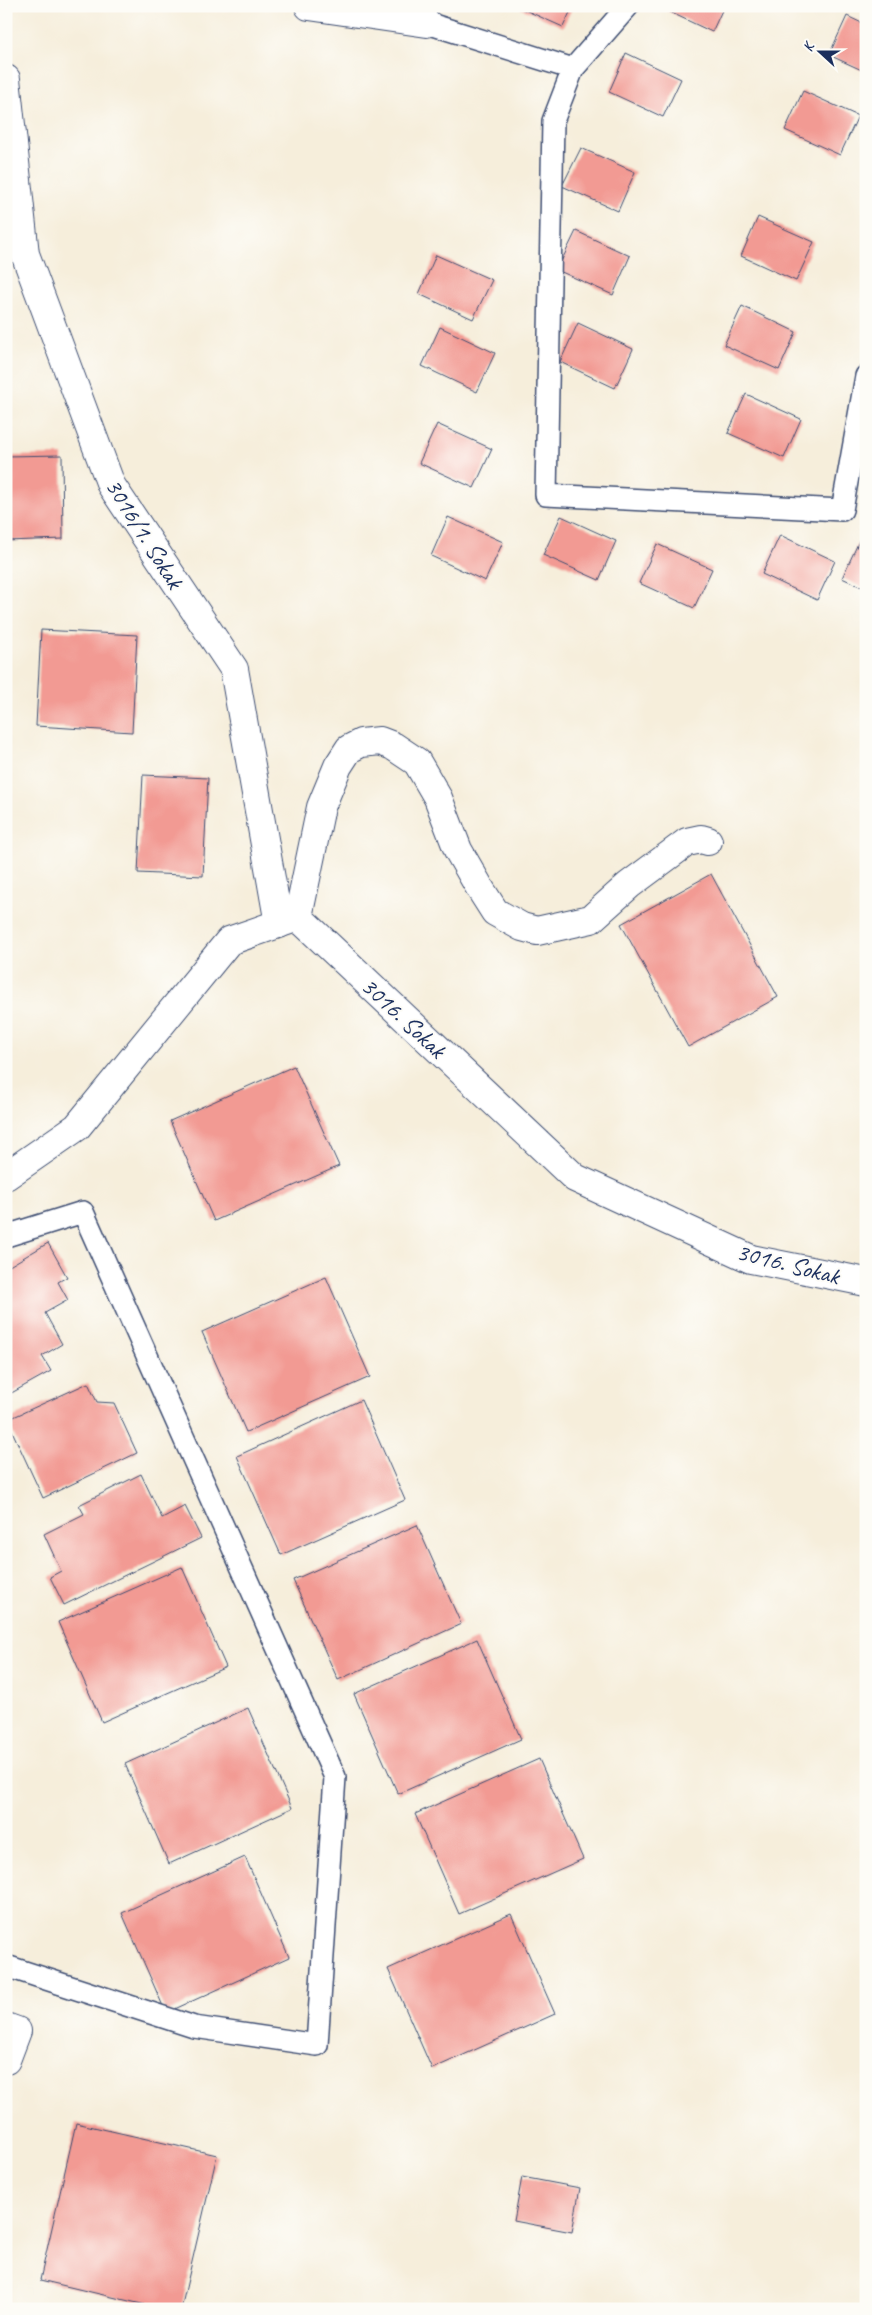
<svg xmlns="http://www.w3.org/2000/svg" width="872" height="2315" viewBox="0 0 872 2315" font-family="Caveat,sans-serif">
	<rect width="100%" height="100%" fill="#fdfcf7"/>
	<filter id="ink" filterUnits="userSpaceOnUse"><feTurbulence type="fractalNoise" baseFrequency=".02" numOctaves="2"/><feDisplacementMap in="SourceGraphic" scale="10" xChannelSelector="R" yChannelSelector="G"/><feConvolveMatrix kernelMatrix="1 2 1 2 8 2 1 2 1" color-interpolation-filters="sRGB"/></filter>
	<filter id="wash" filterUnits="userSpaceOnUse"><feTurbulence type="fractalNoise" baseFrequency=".0096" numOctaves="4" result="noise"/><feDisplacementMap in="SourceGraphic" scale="20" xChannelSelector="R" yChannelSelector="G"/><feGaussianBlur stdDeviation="1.12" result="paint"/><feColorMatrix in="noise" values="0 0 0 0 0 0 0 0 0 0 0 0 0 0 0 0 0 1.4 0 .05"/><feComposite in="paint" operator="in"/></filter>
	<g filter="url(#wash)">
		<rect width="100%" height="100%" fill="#f6eedb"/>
		<g id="blocks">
			<g fill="#f29a93">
				<polygon points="516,6 573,6 563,27"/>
				<polygon points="657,6 724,6 712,32"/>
				<polygon points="847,16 866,25 866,72 829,55"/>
				<polygon points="626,53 681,79 663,117 609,92"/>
				<polygon points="803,91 858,116 840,155 785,130"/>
				<polygon points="581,148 635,172 618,211 562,186"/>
				<polygon points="758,217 814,242 796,281 741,256"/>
				<polygon points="576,231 630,256 613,295 557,270"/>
				<polygon points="436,255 492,280 473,319 419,294"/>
				<polygon points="742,306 796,332 779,370 724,345"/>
				<polygon points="578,323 633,349 615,388 560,362"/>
				<polygon points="440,327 495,353 477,392 422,366"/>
				<polygon points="746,394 801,419 784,458 728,433"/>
				<polygon points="437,424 492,449 474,488 419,463"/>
				<polygon points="62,455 63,539 6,541 6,456"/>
				<polygon points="561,516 616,541 599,580 543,555"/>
				<polygon points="448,517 503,542 485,581 431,556"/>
				<polygon points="780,535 835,561 817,600 762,574"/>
				<polygon points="860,539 866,541 866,589 842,578"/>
				<polygon points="657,544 712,569 694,608 639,583"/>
				<polygon points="41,630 137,635 132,732 36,726"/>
				<polygon points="143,775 208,778 203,876 138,873"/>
				<polygon points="711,874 778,997 688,1047 621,924"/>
				<polygon points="294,1066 339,1166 214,1221 170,1121"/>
				<polygon points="48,1243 67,1277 58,1282 68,1300 45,1313 62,1344 42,1356 51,1371 6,1396 6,1268"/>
				<polygon points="326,1277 370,1377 246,1432 202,1332"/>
				<polygon points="88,1383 97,1402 114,1403 137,1453 43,1498 7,1420"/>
				<polygon points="361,1400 405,1500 281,1555 237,1456"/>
				<polygon points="141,1474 162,1518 185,1506 201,1538 64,1605 50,1577 61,1571 44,1534 84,1514 79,1505"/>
				<polygon points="417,1525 461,1624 338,1680 293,1580"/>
				<polygon points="182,1567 226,1667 102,1722 58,1622"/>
				<polygon points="477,1639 521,1739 398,1794 354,1694"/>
				<polygon points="248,1708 292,1808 169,1864 125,1764"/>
				<polygon points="539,1759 583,1859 459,1914 415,1814"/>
				<polygon points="245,1857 289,1957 166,2013 122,1913"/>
				<polygon points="511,1914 555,2014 432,2069 388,1969"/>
				<polygon points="76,2123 217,2155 181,2309 163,2309 40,2280"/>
				<polygon points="522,2177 580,2188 572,2232 514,2221"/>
			</g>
		</g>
	</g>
	<g filter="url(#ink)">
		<use href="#blocks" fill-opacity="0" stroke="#3c4c71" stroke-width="1"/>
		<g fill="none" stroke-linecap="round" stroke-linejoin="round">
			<g stroke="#3c4c71" stroke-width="24">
				<g id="lane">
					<polyline points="628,6 573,69 553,121 546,495 842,510 866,376"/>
					<polyline points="427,23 573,69"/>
					<polyline points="6,1236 83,1212 335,1777 317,2045 194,2027 6,1966"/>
				</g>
			</g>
			<g stroke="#3c4c71" stroke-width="30">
				<g id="street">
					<polyline points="309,6 427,23"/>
					<polyline points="6,79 25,254 111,485 234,669 279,924"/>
					<polyline points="298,917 321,807 338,766 349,749 361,743 380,741 393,746 417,762 438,798 458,850 481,890 495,912 522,927 537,931 591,919 629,885 687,842 701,839 708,841"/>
					<polyline points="6,1176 77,1127 229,941 298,917 575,1178 751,1259 866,1282"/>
					<polyline points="6,2027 17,2031 6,2060"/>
				</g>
			</g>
			<use href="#lane" stroke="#fff" stroke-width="21"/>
			<use href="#street" stroke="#fff" stroke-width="28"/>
		</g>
	</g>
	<g text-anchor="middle" stroke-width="4" stroke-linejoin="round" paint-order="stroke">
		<g font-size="25" fill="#1b2f5e" stroke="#fdfcf7">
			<text transform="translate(145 533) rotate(58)" y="9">3016/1. Sokak</text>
			<text transform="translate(404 1017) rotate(43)" y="9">3016. Sokak</text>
			<text transform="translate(788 1263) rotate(14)" y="9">3016. Sokak</text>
		</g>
	</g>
	<rect width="872" height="2315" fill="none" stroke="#fdfcf7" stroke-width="25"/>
	<g transform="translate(820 52) rotate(291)" stroke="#fdfcf7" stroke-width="4" paint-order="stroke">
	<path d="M0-4L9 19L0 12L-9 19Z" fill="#1b2f5e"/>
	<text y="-8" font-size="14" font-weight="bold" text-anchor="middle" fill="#1b2f5e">K</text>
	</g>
</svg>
